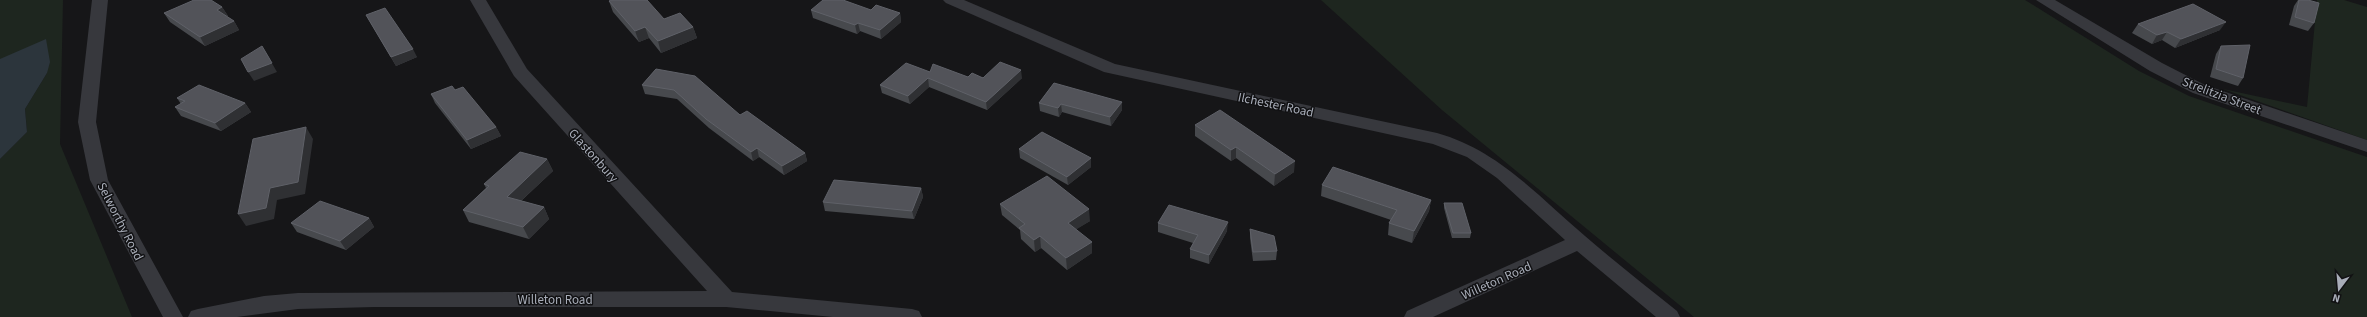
<svg xmlns="http://www.w3.org/2000/svg" width="2367" height="317" viewBox="0 0 2367 317" font-family="'Source Sans 3',sans-serif">
	<rect width="100%" height="100%" fill="#161618"/>
	<g fill="#1e261f">
		<polygon points="0,0 63,0 60,144 132,317 0,317 0,159 27,132 25,109 47,73 0,59"/>
		<polygon points="1321,0 2025,0 2139,71 2189,96 2367,157 2367,317 1694,317 1442,110"/>
		<polygon points="2317,0 2344,0 2367,7 2367,140 2223,89 2307,107"/>
	</g>
	<polygon fill="#2c353c" points="46,39 50,62 47,73 25,109 27,132 0,159 0,59"/>
	<g fill="none" stroke-linecap="round" stroke-linejoin="round">
		<g fill="#37383d" fill-rule="evenodd">
			<polygon points="92,0 108,0 96,122 108,180 183,317 163,317 90,180 78,122"/>
			<polygon points="470,0 486,0 527,69 732,292 912,309 919,311 922,317 833,317 726,307 374,307 298,309 237,317 188,317 191,311 198,309 264,296 298,293 707,291 514,76"/>
			<path d="M943,0H964L1115,64L1437,133C1498,150 1538,196 1585,236C1615,262 1647,287 1677,311L1680,317H1656L1577,251L1433,317H1404L1407,311L1565,240L1497,178L1467,157L1433,144L1104,72L946,3Z"/>
			<polygon points="2036,0 2055,0 2162,63 2205,85 2367,140 2367,152 2193,93 2150,71"/>
		</g>
	</g>
	<g fill="#47494d">
		<polygon points="2298,0 2308,0 2314,23 2308,31 2289,25 2294,6"/>
		<polygon points="609,1 664,19 693,27 697,38 661,53 649,38 639,42 613,12"/>
		<polygon points="222,7 228,16 226,16 234,21 239,30 205,46 170,22 164,13"/>
		<polygon points="811,10 871,10 900,13 901,22 881,39 860,31 857,34 813,18"/>
		<polygon points="366,15 417,57 396,66"/>
		<polygon points="2138,24 2220,30 2175,48 2162,40 2152,44 2132,33"/>
		<polygon points="2221,46 2243,78 2238,86 2210,77 2216,54"/>
		<polygon points="656,69 740,115 805,153 807,161 784,175 759,157 753,161 709,128 677,99 645,94 642,85"/>
		<polygon points="930,72 968,77 1022,78 987,110 929,87 910,104 882,93 880,85"/>
		<polygon points="1054,83 1122,110 1111,126 1062,112 1059,117 1040,111 1039,103"/>
		<polygon points="455,90 496,127 501,136 471,149 435,103 431,94"/>
		<polygon points="177,98 245,103 251,112 221,131 181,116 175,107 181,104"/>
		<polygon points="1195,125 1294,172 1274,186 1236,158 1231,161 1195,136"/>
		<polygon points="1019,149 1091,158 1091,167 1068,185 1020,158"/>
		<polygon points="547,159 553,171 521,201 544,207 549,219 529,239 469,222 463,210 486,188 484,184"/>
		<polygon points="1322,185 1431,200 1429,211 1412,243 1388,235 1389,223 1391,220 1321,196"/>
		<polygon points="921,188 923,197 914,219 825,211 823,202"/>
		<polygon points="1444,203 1471,233 1470,238 1452,238 1444,208"/>
		<polygon points="1000,204 1090,221 1076,229 1092,253 1067,270 1041,248 1035,252 1021,239 1020,230 1002,215"/>
		<polygon points="369,218 374,227 346,250 297,232 291,223"/>
		<polygon points="1158,223 1227,231 1209,264 1190,258 1190,249 1193,243 1158,232"/>
		<polygon points="1250,229 1277,251 1276,260 1253,261 1250,238"/>
	</g>
	<g fill="#2f3033">
		<polygon points="222,7 228,16 222,19 217,10"/>
		<polygon points="900,13 901,22 881,39 880,30"/>
		<polygon points="234,21 239,30 205,46 200,37"/>
		<polygon points="2226,22 2220,30 2175,48 2181,39"/>
		<polygon points="858,23 860,31 857,34 855,25"/>
		<polygon points="645,27 649,38 639,42 635,31"/>
		<polygon points="693,27 697,38 661,53 658,41"/>
		<polygon points="2167,32 2162,40 2152,44 2157,35"/>
		<polygon points="262,46 277,72 254,81 248,72"/>
		<polygon points="413,49 417,57 396,66 391,57"/>
		<polygon points="1021,70 1022,78 987,110 986,102"/>
		<polygon points="928,78 929,87 910,104 908,96"/>
		<polygon points="1122,102 1122,110 1111,126 1110,117"/>
		<polygon points="245,103 251,112 221,131 215,123"/>
		<polygon points="1061,104 1062,112 1059,117 1058,108"/>
		<polygon points="306,127 313,139 305,194 277,200 274,219 246,226 238,214 270,188"/>
		<polygon points="496,127 501,136 471,149 467,140"/>
		<polygon points="1236,147 1236,158 1231,161 1231,150"/>
		<polygon points="757,148 759,157 753,161 751,152"/>
		<polygon points="805,153 807,161 784,175 782,166"/>
		<polygon points="1091,158 1091,167 1068,185 1067,177"/>
		<polygon points="547,159 553,171 512,209 507,197"/>
		<polygon points="1295,161 1294,172 1274,186 1275,174"/>
		<polygon points="921,188 923,197 914,219 912,211"/>
		<polygon points="1431,200 1429,211 1412,243 1414,231"/>
		<polygon points="544,207 549,219 529,239 523,227"/>
		<polygon points="1089,209 1090,221 1069,234 1068,223"/>
		<polygon points="369,218 374,227 346,250 340,241"/>
		<polygon points="1228,222 1227,231 1209,264 1209,255"/>
		<polygon points="1040,236 1041,248 1035,252 1034,240"/>
		<polygon points="1092,242 1092,253 1067,270 1066,258"/>
	</g>
	<g fill="#525359" stroke="#5f6168">
		<polygon points="194,0 211,0 222,7 217,10 234,21 200,37 164,13"/>
		<polygon points="611,0 647,0 664,19 680,13 693,27 658,41 645,27 635,31 609,1"/>
		<polygon points="823,0 843,0 871,10 876,5 900,13 880,30 858,23 855,25 811,10"/>
		<polygon points="2299,0 2308,0 2319,3 2314,23 2295,17"/>
		<polygon points="2193,4 2226,22 2181,39 2167,32 2157,35 2138,24"/>
		<polygon points="385,8 413,49 391,57 366,15"/>
		<polygon points="2250,45 2243,78 2216,69 2221,46"/>
		<polygon points="262,46 272,63 248,72 241,59"/>
		<polygon points="1000,62 1021,70 986,102 928,78 908,96 880,85 906,63 930,72 933,64 968,77 972,73 983,78"/>
		<polygon points="656,69 695,76 740,115 747,111 805,153 782,166 757,148 751,152 706,119 674,90 642,85"/>
		<polygon points="1054,83 1122,102 1110,117 1061,104 1058,108 1039,103"/>
		<polygon points="199,85 245,103 215,123 175,107 185,101 177,98"/>
		<polygon points="452,86 455,90 463,87 496,127 467,140 431,94"/>
		<polygon points="1220,110 1295,161 1275,174 1236,147 1231,150 1195,125"/>
		<polygon points="306,127 298,182 270,188 266,208 238,214 253,139"/>
		<polygon points="1042,132 1091,158 1067,177 1019,149"/>
		<polygon points="520,152 547,159 507,197 544,207 523,227 463,210 489,186 484,184"/>
		<polygon points="1333,167 1431,200 1414,231 1389,223 1397,210 1322,185"/>
		<polygon points="1047,176 1089,209 1068,223 1092,242 1066,258 1040,236 1034,240 1019,228 1025,224 1000,204"/>
		<polygon points="834,180 921,188 912,211 823,202"/>
		<polygon points="320,201 369,218 340,241 291,223"/>
		<polygon points="1444,203 1462,203 1471,233 1453,233"/>
		<polygon points="1169,205 1228,222 1209,255 1190,249 1198,235 1158,223"/>
		<polygon points="1250,229 1274,236 1277,251 1253,252"/>
	</g>
	<g text-anchor="middle" stroke-width="3" stroke-linejoin="round" paint-order="stroke">
		<g font-size="13" fill="#a8adb8" stroke="#111113">
			<text transform="translate(2222 95) rotate(21)" y="5">Strelitzia Street</text>
			<text transform="translate(1276 104) rotate(12)" y="5">Ilchester Road</text>
			<text transform="translate(594 155) rotate(48)" y="5">Glastonbury</text>
			<text transform="translate(121 221) rotate(63)" y="5">Selworthy Road</text>
			<text transform="translate(1496 280) rotate(-24)" y="5">Willeton Road</text>
			<text x="555" y="304">Willeton Road</text>
		</g>
	</g>
	<g transform="translate(2339 289) rotate(196)" stroke="#111113" stroke-width="3" paint-order="stroke">
	<path d="M0-3L7 15L0 10L-7 15Z" fill="#a8adb8"/>
	<text y="-6" font-size="11" font-weight="bold" text-anchor="middle" fill="#a8adb8">N</text>
	</g>
</svg>
